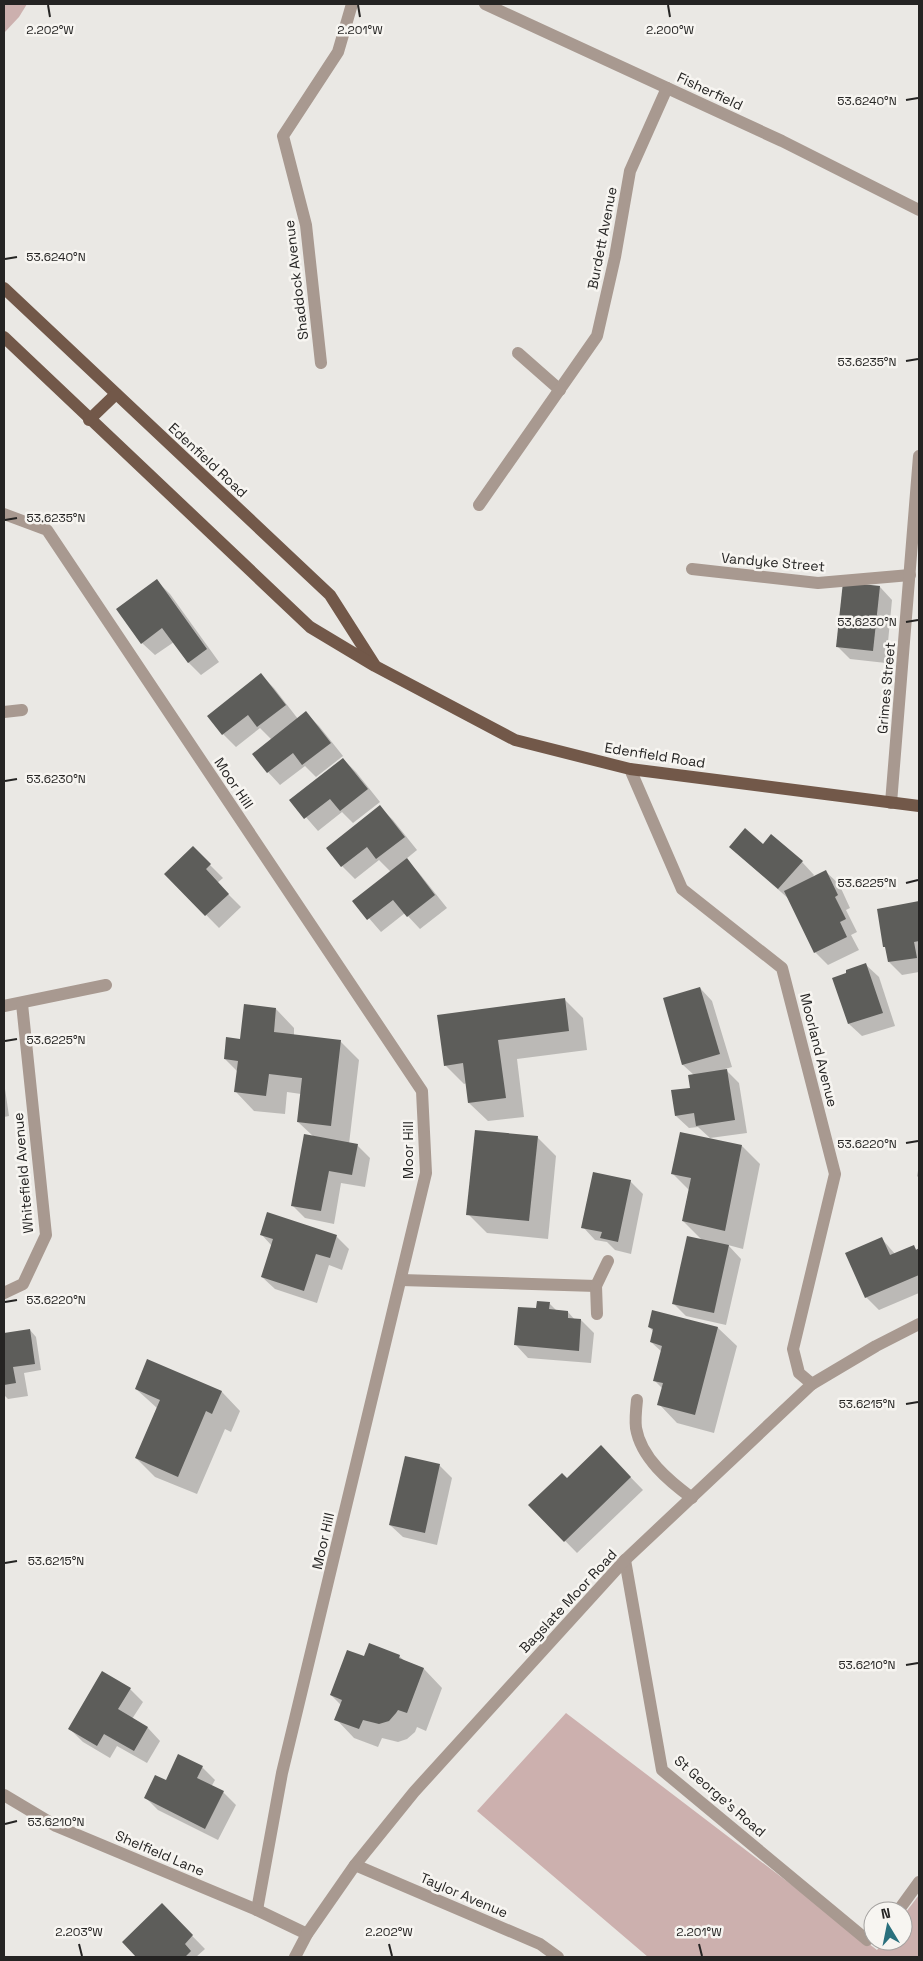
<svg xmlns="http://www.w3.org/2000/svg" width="923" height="1961" viewBox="0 0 923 1961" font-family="'Space Grotesk',sans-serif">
	<rect width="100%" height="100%" fill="#eae8e4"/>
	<g fill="#ccb0ae">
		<polygon points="4,4 27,4 19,17 4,33"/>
		<polygon points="566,1713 877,1950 884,1941 903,1941 903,1916 919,1895 919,1957 648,1957 477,1811"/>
	</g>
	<g fill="#0003">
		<polygon points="157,581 170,594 219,662 201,675 188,662 174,642 155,655 142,643"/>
		<polygon points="880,587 892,600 886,663 850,659 837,646"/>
		<polygon points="261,675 274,688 298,719 306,713 319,726 343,756 316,777 305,766 280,785 268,772 272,740 260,728 236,747 223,734"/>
		<polygon points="343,759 356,772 380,802 353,823 342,812 318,831 291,800"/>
		<polygon points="380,807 393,820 417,850 406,859 419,873 447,908 420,929 405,913 381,932 354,901 391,872 379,860 355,879 342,866"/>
		<polygon points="764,845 802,862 814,875 811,879 826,872 839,884 850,908 846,910 857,932 851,935 859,950 828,965 815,952 790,900 730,847"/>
		<polygon points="193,848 223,878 217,883 241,907 219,928 166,874"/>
		<polygon points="919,903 919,972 902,975 889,962 878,910"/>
		<polygon points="866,965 879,977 895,1026 862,1036 849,1024"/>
		<polygon points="700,988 712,1001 732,1067 725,1069 739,1083 747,1133 710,1138 698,1127 689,1128 676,1116 691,1089 694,1075 683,1065 664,999"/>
		<polygon points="564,999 583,1018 587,1050 517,1059 524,1117 488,1121 469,1103 467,1083 464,1084 445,1065"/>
		<polygon points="276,1009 294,1028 294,1035 340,1041 359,1060 349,1144 357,1145 370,1158 365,1187 341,1183 334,1224 305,1218 292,1205 314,1137 298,1122 301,1094 287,1092 285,1114 254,1111 236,1092 238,1072 225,1059 242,1040"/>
		<polygon points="4,1082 9,1116 4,1117"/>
		<polygon points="537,1137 556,1156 548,1239 487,1233 468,1214"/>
		<polygon points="742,1146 760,1164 743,1249 728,1245 741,1259 726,1325 686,1316 674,1304 702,1240 683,1221 689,1190 672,1173"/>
		<polygon points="919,1165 919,1178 917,1176"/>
		<polygon points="630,1181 643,1194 631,1254 615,1250 607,1242 595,1240 583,1227"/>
		<polygon points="261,1234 336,1236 349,1249 342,1270 329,1265 317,1303 275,1289 262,1277 272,1246"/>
		<polygon points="882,1239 895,1254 913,1246 917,1250 919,1249 919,1293 879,1310 866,1297"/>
		<polygon points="549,1303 557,1311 568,1312 575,1320 581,1320 594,1333 591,1363 528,1358 516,1345 537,1310"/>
		<polygon points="649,1327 718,1328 737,1346 714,1433 677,1423 659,1404 663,1389 654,1380 662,1352 651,1342 654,1332"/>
		<polygon points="30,1330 36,1337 41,1370 24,1373 28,1396 8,1399 4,1395 4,1334"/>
		<polygon points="148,1361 222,1392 240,1411 231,1432 225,1429 197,1494 155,1477 136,1458 157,1408 136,1389"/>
		<polygon points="601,1447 643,1490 577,1553 530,1505 567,1480"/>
		<polygon points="439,1465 452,1478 437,1545 403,1537 390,1525"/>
		<polygon points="399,1656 406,1662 424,1669 442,1688 426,1731 417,1727 415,1732 407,1739 398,1742 382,1738 378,1747 354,1738 336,1719 341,1705 331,1695 364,1658"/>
		<polygon points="130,1689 143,1702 132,1719 148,1728 160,1741 147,1763 117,1746 110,1758 83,1742 70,1729"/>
		<polygon points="202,1767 215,1780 211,1787 223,1792 236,1805 218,1840 158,1810 145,1797"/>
		<polygon points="162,1905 205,1949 196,1957 138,1957 124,1942"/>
	</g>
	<g fill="#5d5d5a">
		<polygon points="157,579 207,649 188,663 162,628 141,644 116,609"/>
		<polygon points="843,582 880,586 873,651 836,647"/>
		<polygon points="261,673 286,705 257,727 248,715 222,735 207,716"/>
		<polygon points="306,711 331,743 302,765 293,753 267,773 252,754"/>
		<polygon points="343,758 368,789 340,811 330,799 304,819 289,800"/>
		<polygon points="380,805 405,837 376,859 367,847 341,867 326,848"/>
		<polygon points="745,828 763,844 771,834 803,861 778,889 729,847"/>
		<polygon points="193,846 211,864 206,869 229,894 205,916 164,874"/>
		<polygon points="407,858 435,895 407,917 393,900 367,920 352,901"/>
		<polygon points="826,870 838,895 835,897 846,919 840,922 847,937 814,953 784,891"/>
		<polygon points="919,901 919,941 914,942 917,958 888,962 885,947 883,947 877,909"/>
		<polygon points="866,963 883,1013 848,1024 832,978 846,973 846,970"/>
		<polygon points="700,987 720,1054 682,1065 663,998"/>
		<polygon points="565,998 569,1031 498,1040 506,1098 468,1103 463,1063 444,1066 437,1015"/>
		<polygon points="244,1004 276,1008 274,1032 341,1040 331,1126 297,1122 302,1078 269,1074 266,1096 234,1092 238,1061 224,1059 226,1037 240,1039"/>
		<polygon points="727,1069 735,1120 696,1126 694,1113 675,1116 671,1090 690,1088 688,1075"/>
		<polygon points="475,1130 538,1136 529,1221 466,1215"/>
		<polygon points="680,1132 742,1145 725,1231 682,1221 691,1178 671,1174"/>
		<polygon points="304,1134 358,1144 352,1175 329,1171 321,1211 291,1206"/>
		<polygon points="593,1172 631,1180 618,1242 600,1238 602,1232 581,1228"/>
		<polygon points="267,1212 337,1235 330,1258 316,1254 304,1291 261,1277 273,1239 260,1235"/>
		<polygon points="687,1236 729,1245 714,1313 672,1304"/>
		<polygon points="882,1237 890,1255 914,1245 916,1250 919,1248 919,1275 865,1298 845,1253"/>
		<polygon points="537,1301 550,1302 549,1309 568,1311 568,1318 581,1319 579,1351 514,1345 518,1307 536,1308"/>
		<polygon points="652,1310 718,1327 695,1415 657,1405 663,1383 653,1381 662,1346 650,1342 653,1329 648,1327"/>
		<polygon points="30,1329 35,1364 13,1367 16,1383 4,1385 4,1333"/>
		<polygon points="147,1359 222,1391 212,1414 206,1411 178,1477 135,1458 160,1400 135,1389"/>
		<polygon points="601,1445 631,1477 564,1542 528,1505 562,1473 567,1478"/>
		<polygon points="405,1456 440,1464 425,1533 389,1525"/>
		<polygon points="369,1643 400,1655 399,1658 424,1668 407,1713 398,1710 396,1713 389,1721 379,1724 363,1720 359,1729 334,1720 342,1700 330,1695 347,1650 364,1656"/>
		<polygon points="102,1671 131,1688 118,1709 148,1727 134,1751 104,1734 97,1746 68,1729"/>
		<polygon points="178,1754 203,1766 197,1778 224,1791 205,1829 144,1798 155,1775 166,1780"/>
		<polygon points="162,1903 193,1935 185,1944 191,1951 185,1957 136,1957 122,1942"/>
	</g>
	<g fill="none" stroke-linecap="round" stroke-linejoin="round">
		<g stroke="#a89990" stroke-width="12">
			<polyline points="485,4 782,141 919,210"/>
			<polyline points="518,353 560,390"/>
			<polyline points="321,363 306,225 283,136 338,52 352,4"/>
			<polyline points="479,505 597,336 615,257 630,171 667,88"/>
			<polyline points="4,514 47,530 422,1091 426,1173 282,1773 257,1910"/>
			<polyline points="692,569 818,583 910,575"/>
			<polyline points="4,712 22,710"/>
			<polyline points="630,769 682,889 782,968 835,1174 793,1349 799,1373 812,1384"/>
			<polyline points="891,803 919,456"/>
			<polyline points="4,1006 106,985"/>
			<polyline points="401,1280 596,1286 608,1261"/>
			<polyline points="596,1286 597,1314"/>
			<polyline points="4,1293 23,1284 46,1235 22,1004"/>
			<path d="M637,1400C636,1409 635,1420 636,1428C641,1458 669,1481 692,1498"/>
			<polyline points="625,1560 662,1770 867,1940 873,1935"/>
			<polyline points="4,1795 56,1826 257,1910 307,1934"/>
			<polyline points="355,1865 540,1944 558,1957"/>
			<polyline points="898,1911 919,1882"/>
			<polyline points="295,1957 307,1934 355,1865 414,1792 625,1560 812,1384 876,1346 919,1324"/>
		</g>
		<g stroke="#725849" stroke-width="12">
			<polyline points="4,288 330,595 374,664"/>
			<polyline points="4,337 310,627 375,666 515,740 630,769 919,806"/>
			<polyline points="89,420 116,394"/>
		</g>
	</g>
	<path fill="none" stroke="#252423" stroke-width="2" d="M48,5L50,17M358,5L360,17M668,5L670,17M906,100L918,98M5,259L17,257M906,361L918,359M5,520L17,518M906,622L918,620M5,781L17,779M906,883L918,880M5,1041L17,1039M906,1143L918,1141M5,1302L17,1300M906,1404L918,1402M5,1563L17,1561M906,1665L918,1663M5,1824L17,1821M79,1944L82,1956M389,1944L392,1956M699,1944L702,1956"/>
	<g text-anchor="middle" stroke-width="5" stroke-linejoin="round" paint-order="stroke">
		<g font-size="14" fill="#252423" stroke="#f7f5f1">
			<text transform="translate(710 91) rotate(25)" y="5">Fisherfield</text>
			<text transform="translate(602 238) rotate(-79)" y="5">Burdett Avenue</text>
			<text transform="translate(296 280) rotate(-97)" y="5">Shaddock Avenue</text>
			<text transform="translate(208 460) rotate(43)" y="5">Edenfield Road</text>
			<text transform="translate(773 562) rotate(5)" y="5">Vandyke Street</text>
			<text transform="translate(886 688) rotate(-85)" y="5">Grimes Street</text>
			<text transform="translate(655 755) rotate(9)" y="5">Edenfield Road</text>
			<text transform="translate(234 783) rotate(56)" y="5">Moor Hill</text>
			<text transform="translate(819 1050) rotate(76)" y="5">Moorland Avenue</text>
			<text transform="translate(408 1150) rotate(-90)" y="5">Moor Hill</text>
			<text transform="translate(23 1173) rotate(-95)" y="5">Whitefield Avenue</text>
			<text transform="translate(323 1541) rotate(-77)" y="5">Moor Hill</text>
			<text transform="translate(568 1601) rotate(-47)" y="5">Bagslate Moor Road</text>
			<text transform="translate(720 1796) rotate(41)" y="5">St George's Road</text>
			<text transform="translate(160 1853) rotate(23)" y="5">Shelfield Lane</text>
			<text transform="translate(464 1895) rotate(23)" y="5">Taylor Avenue</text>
		</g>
	</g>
	<g font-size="12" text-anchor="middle" fill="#252423" stroke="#f7f5f1" stroke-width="5" stroke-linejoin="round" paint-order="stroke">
		<text x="670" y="34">2.200°W</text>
		<text x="50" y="34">2.202°W</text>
		<text x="360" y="34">2.201°W</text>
		<text x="867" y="105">53.6240°N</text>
		<text x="56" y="261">53.6240°N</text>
		<text x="867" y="366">53.6235°N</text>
		<text x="56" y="522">53.6235°N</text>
		<text x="867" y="626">53.6230°N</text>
		<text x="56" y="783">53.6230°N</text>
		<text x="867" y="887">53.6225°N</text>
		<text x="56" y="1044">53.6225°N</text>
		<text x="867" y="1148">53.6220°N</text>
		<text x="56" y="1304">53.6220°N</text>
		<text x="867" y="1408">53.6215°N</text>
		<text x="56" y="1565">53.6215°N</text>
		<text x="867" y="1669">53.6210°N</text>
		<text x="56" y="1826">53.6210°N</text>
		<text x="79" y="1936">2.203°W</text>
		<text x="389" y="1936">2.202°W</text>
		<text x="699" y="1936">2.201°W</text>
	</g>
	<rect width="923" height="1961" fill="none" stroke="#252423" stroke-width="10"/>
	<g transform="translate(888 1926) rotate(350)"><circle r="24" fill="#f7f5f1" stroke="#a3a19f"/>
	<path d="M0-4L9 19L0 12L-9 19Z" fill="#2a707d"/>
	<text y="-8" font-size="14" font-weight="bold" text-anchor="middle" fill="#252423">N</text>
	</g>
</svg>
